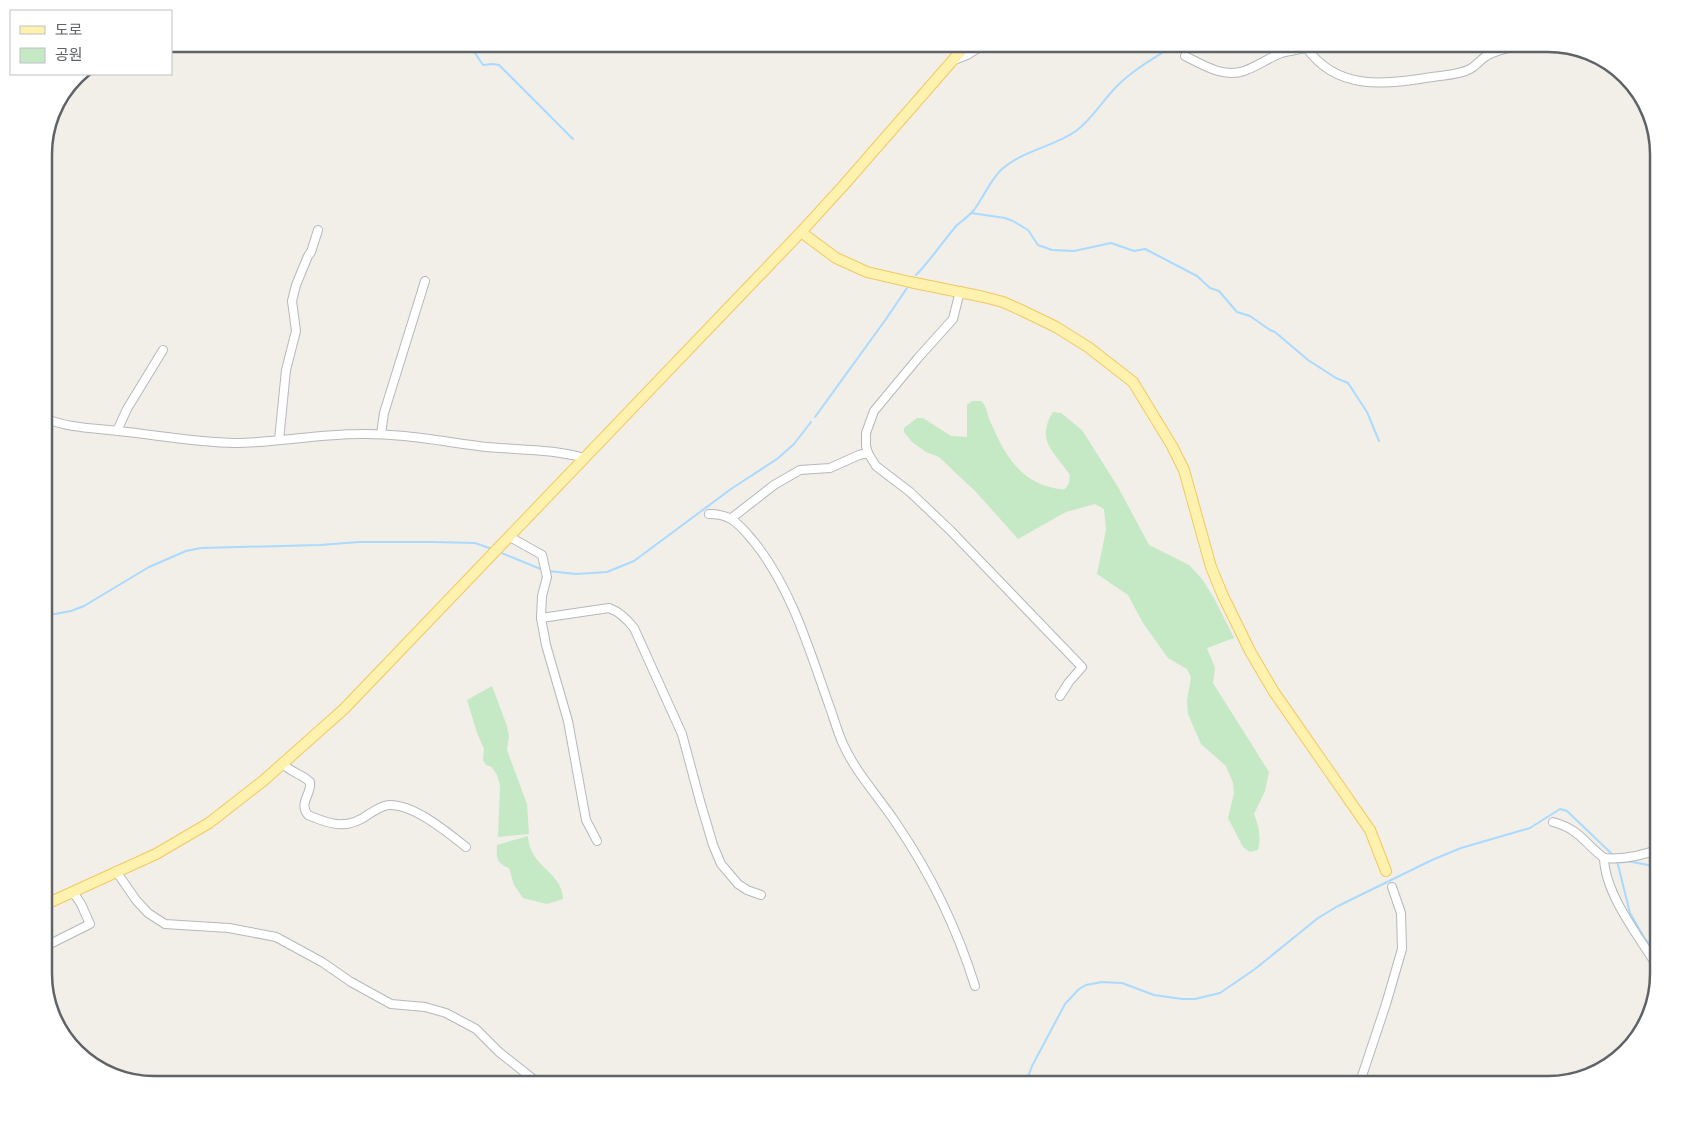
<svg xmlns="http://www.w3.org/2000/svg" width="1703" height="1129" viewBox="0 0 1703 1129" font-family="'Fira Sans Condensed','Noto Sans KR',sans-serif">
	<rect width="100%" height="100%" fill="#f1efe8"/>
	<g fill="#c5e8c5">
		<path d="M972,401H981C987,406 987,414 990,421C1002,448 1014,474 1043,485C1051,487 1057,490 1065,489L1069,483L1070,475C1055,452 1035,441 1053,412L1061,413L1082,430L1118,487L1149,545L1189,565L1202,579L1214,598L1234,638L1207,648L1215,668L1213,683L1269,772L1265,791L1254,814C1259,826 1261,837 1258,850L1250,852L1243,847L1228,818L1234,793L1233,783L1226,766L1201,744L1188,714L1187,701L1191,677L1187,669L1168,658L1143,623L1128,595L1097,574L1106,530L1104,509L1095,504L1066,512L1018,539L976,492L939,457L926,452L912,442L904,432V428L917,418H923L951,436L967,437V405Z"/>
		<polygon points="492,686 507,726 509,736 507,750 527,804 529,834 498,837 500,785 497,775 492,767 486,765 483,760 484,749 477,733 467,700"/>
		<path d="M528,836C529,867 562,871 563,899L547,904L523,898L514,885L509,868C497,864 496,857 497,845Z"/>
	</g>
	<g fill="none" stroke-linecap="round" stroke-linejoin="round">
		<g stroke="#aadaff" stroke-width="2">
			<polyline points="469,44 483,65 493,64 499,65 573,139"/>
			<polyline points="971,213 1005,218 1013,221 1028,230 1038,245 1052,250 1074,251 1111,243 1134,251 1145,249 1149,251 1197,276 1210,288 1219,291 1237,312 1250,316 1270,330 1275,332 1308,360 1336,378 1348,383 1367,412 1379,441"/>
			<path d="M916,275C931,260 943,241 957,225C963,220 969,216 974,210C984,197 990,180 1002,169C1024,150 1053,147 1076,131C1092,119 1103,100 1117,86C1134,69 1156,57 1176,44"/>
			<polyline points="815,417 886,319 907,288"/>
			<polyline points="499,552 543,570"/>
			<polyline points="548,571 576,574 607,572 634,561 731,489 777,459 794,444 811,422"/>
			<polyline points="44,616 71,611 84,606 149,567 186,551 201,548 320,545 359,542 434,542 475,543 492,549"/>
			<polyline points="1617,861 1630,913 1645,939 1659,955"/>
			<polyline points="1627,861 1659,867"/>
			<polyline points="1025,1085 1032,1066 1065,1004 1079,989 1086,985 1102,982 1122,983 1154,995 1182,999 1195,999 1220,993 1255,969 1318,918 1338,906 1432,860 1461,848 1530,828 1560,809 1567,811 1613,855"/>
		</g>
		<g stroke="#b5b8bc" stroke-width="10">
			<g id="minor">
				<path d="M1306,47C1336,91 1386,85 1432,77C1444,75 1459,75 1470,69C1476,66 1479,61 1485,57C1494,50 1510,48 1521,45"/>
				<path d="M1185,56C1203,65 1223,78 1244,71C1256,67 1267,59 1279,54C1289,50 1300,51 1309,46"/>
				<polyline points="954,60 967,55 985,44"/>
				<polyline points="960,291 953,319 918,358 874,411 866,433 866,446 868,453 876,466 910,492 950,530 1082,667 1069,682 1060,696"/>
				<path d="M44,418C68,428 92,428 118,431C157,435 195,442 235,443C276,443 317,434 359,434C402,433 444,442 487,447C520,450 553,449 584,458"/>
				<polyline points="117,431 127,409 163,350"/>
				<polyline points="381,434 384,413 425,281"/>
				<polyline points="279,440 286,370 296,331 292,301 296,285 308,256 311,252 318,230"/>
				<path d="M709,514C717,514 724,515 731,519C741,525 748,535 755,543C792,590 809,649 829,705C834,718 837,731 843,744C856,773 878,796 896,823C930,873 957,928 975,986"/>
				<polyline points="730,518 733,517 774,485 800,470 830,468 859,455 868,453"/>
				<polyline points="510,537 542,555 547,577 542,596 541,618 546,645 568,721 586,820 597,841"/>
				<path d="M541,618L609,608C620,612 627,619 634,628L682,734L700,801L713,845L721,864L738,884L747,890L761,895"/>
				<path d="M283,764C292,773 302,774 310,782C312,794 298,803 308,815C331,825 348,830 369,814C376,810 382,805 390,805C415,805 447,832 466,847"/>
				<path d="M1553,822C1581,830 1583,842 1604,858C1624,860 1641,856 1659,849"/>
				<path d="M1604,858C1605,895 1640,938 1659,969"/>
				<polyline points="116,871 136,900 148,913 165,924 229,928 276,937 322,962 351,982 391,1004 425,1007 446,1013 476,1029 499,1052 533,1079 551,1085"/>
				<polyline points="44,947 90,924 81,904 73,892"/>
				<polyline points="1359,1085 1386,1004 1402,949 1401,913 1392,887"/>
			</g>
		</g>
		<g stroke="#f2c960" stroke-width="12">
			<g id="major">
				<polyline points="801,232 836,258 867,272 910,282 984,297 1003,302 1021,310 1056,327 1088,347 1133,382 1172,446 1184,470 1211,567 1223,596 1251,653 1274,692 1370,830 1386,871"/>
				<polyline points="44,905 156,854 209,823 263,781 344,709 801,232 843,186 967,44"/>
			</g>
		</g>
		<use href="#minor" stroke="#fff" stroke-width="8"/>
		<use href="#major" stroke="#fff2af" stroke-width="10"/>
	</g>
	<path d="M0 0H1703V1129H0ZM154 52H1548A102 102 0 0 1 1650 154V974A102 102 0 0 1 1548 1076H154A102 102 0 0 1 52 974V154A102 102 0 0 1 154 52Z" fill="#fff" fill-rule="evenodd"/>
	<path fill="none" stroke="#5f6368" stroke-width="2.5" d="M154 52H1548A102 102 0 0 1 1650 154V974A102 102 0 0 1 1548 1076H154A102 102 0 0 1 52 974V154A102 102 0 0 1 154 52Z"/>
	<rect x="10" y="10" width="162" height="65" fill="#ffffff" stroke="#bfc1c3"/>
	<rect x="20" y="26" width="25" height="8" fill="#fff2af" stroke="#bfc1c3"/>
	<text x="55" y="35" font-size="15" fill="#5f6368">도로</text>
	<rect x="20" y="48" width="25" height="15" fill="#c5e8c5" stroke="#bfc1c3"/>
	<text x="55" y="60" font-size="15" fill="#5f6368">공원</text>
</svg>
